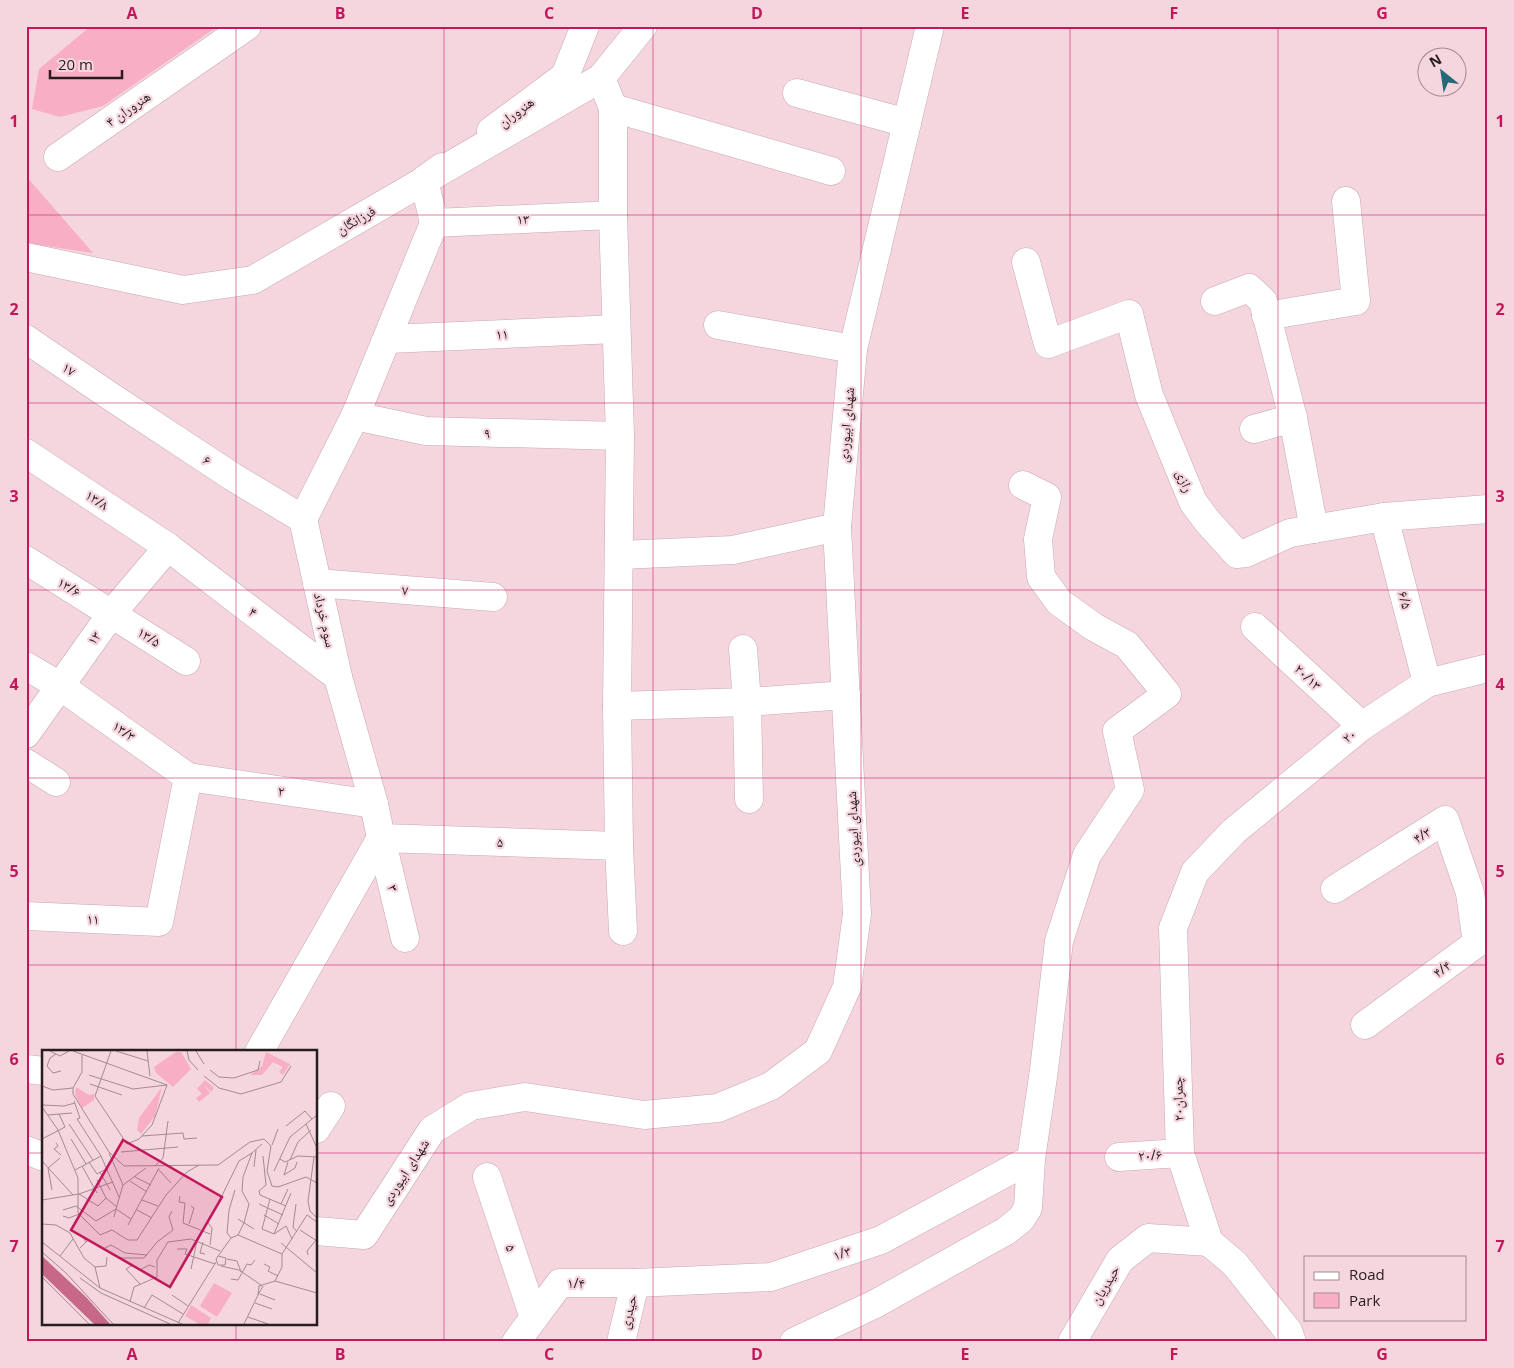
<svg xmlns="http://www.w3.org/2000/svg" width="1514" height="1368" viewBox="0 0 1514 1368" font-family="'Open Sans','Noto Naskh Arabic',sans-serif">
	<rect width="100%" height="100%" fill="#f5d5de"/>
	<g fill="#f8aec4">
		<polygon points="91,26 218,26 103,106 60,117 32,109 39,69"/>
		<polygon points="26,176 93,253 26,243"/>
	</g>
	<g fill="none" stroke-linecap="round" stroke-linejoin="round">
		<g stroke="#c8a9b2" stroke-width="29">
			<g id="street">
				<polyline points="601,78 613,108 613,215 620,436 617,706 619,846 623,931"/>
				<polyline points="797,93 907,123"/>
				<polyline points="613,108 831,171"/>
				<polyline points="491,131 565,76 585,26"/>
				<polyline points="58,157 247,26"/>
				<polyline points="434,223 613,215"/>
				<polyline points="1026,262 1048,344 1129,314 1149,395 1193,502 1208,522 1237,554 1246,553 1290,533 1384,517 1488,509"/>
				<polyline points="1215,301 1249,288 1263,301 1293,418 1314,529"/>
				<polyline points="1266,316 1356,301 1346,201"/>
				<polyline points="718,325 853,349"/>
				<polyline points="26,339 113,398 233,477 303,519 355,416 434,223 424,180 442,167"/>
				<polyline points="388,339 616,329"/>
				<polyline points="355,416 426,431 620,436"/>
				<polyline points="1254,429 1293,418"/>
				<polyline points="26,453 168,547 338,677"/>
				<polyline points="1384,517 1427,683"/>
				<polyline points="620,555 733,550 837,527"/>
				<polyline points="26,560 186,661"/>
				<polyline points="317,583 493,597"/>
				<polyline points="1255,627 1362,726"/>
				<polyline points="743,649 747,702 749,799"/>
				<polyline points="26,666 60,686 188,777 374,804"/>
				<polyline points="617,706 747,702 846,695"/>
				<polyline points="26,734 112,613 168,547"/>
				<polyline points="26,763 56,782"/>
				<polyline points="1335,889 1445,820 1470,893 1477,943 1365,1025"/>
				<polyline points="26,916 159,922 188,777"/>
				<polyline points="405,938 381,838 619,846"/>
				<polyline points="316,1129 331,1106"/>
				<polyline points="1119,1157 1180,1153"/>
				<polyline points="487,1177 534,1318"/>
				<polyline points="516,1342 560,1283 635,1283 771,1277 881,1240 1031,1159"/>
				<polyline points="621,1342 635,1283"/>
				<polyline points="794,1342 875,1304 1006,1231 1021,1219 1028,1208 1031,1159 1044,1070 1059,941 1087,855 1130,790 1117,731 1167,694 1127,645 1094,627 1059,602 1041,577 1038,539 1047,497 1023,485"/>
				<polyline points="1072,1342 1120,1260 1148,1238 1209,1242"/>
				<polyline points="1292,1342 1288,1331 1235,1264 1209,1242 1180,1153 1173,928 1195,872 1234,831 1362,726 1427,683 1488,668"/>
			</g>
		</g>
		<g stroke="#c8a9b2" stroke-width="29">
			<g id="secondary">
				<polyline points="26,257 183,290 253,280 601,78 643,26"/>
				<polyline points="259,1052 381,838 374,804 338,677 303,519"/>
				<polyline points="26,1069 44,1071"/>
				<polyline points="26,1150 44,1157"/>
				<polyline points="316,1231 364,1235 432,1130 471,1106 525,1097 644,1115 718,1108 771,1086 818,1051 847,987 857,914 837,527 853,349 930,26"/>
			</g>
		</g>
		<use href="#street" stroke="#fff" stroke-width="28"/>
		<use href="#secondary" stroke="#fff" stroke-width="28"/>
	</g>
	<path fill="none" stroke="#c2185b" stroke-width="1" stroke-opacity="0.55" d="M236,26V1052M444,26V1342M653,26V1342M861,26V1342M1070,26V1342M1278,26V1342M26,215H1488M26,403H1488M26,590H1488M26,778H1488M26,965H1488M26,1153H44M316,1153H1488M236,1324V1342"/>
	<g text-anchor="middle" stroke-width="4.5" stroke-linejoin="round" paint-order="stroke">
		<g font-size="14" fill="#271c1f" stroke="#f5d5de">
			<text transform="translate(128 109) rotate(-35)" y="5">هنروران ۴</text>
			<text transform="translate(516 112) rotate(-37)" y="5">هنروران</text>
			<text transform="translate(523 219) rotate(-3)" y="5">۱۳</text>
			<text transform="translate(356 220) rotate(-30)" y="5">فرزانگان</text>
			<text transform="translate(502 334) rotate(-2)" y="5">۱۱</text>
			<text transform="translate(69 369) rotate(34)" y="5">۱۷</text>
			<text transform="translate(846 425) rotate(-85)" y="5">شهدای ابیوردی</text>
			<text transform="translate(487 433) rotate(2)" y="5">۹</text>
			<text transform="translate(207 460) rotate(33)" y="5">۶</text>
			<text transform="translate(1185 481) rotate(68)" y="5">رازی</text>
			<text transform="translate(97 500) rotate(34)" y="5">۱۳/۸</text>
			<text transform="translate(69 587) rotate(32)" y="5">۱۳/۶</text>
			<text transform="translate(405 590) rotate(5)" y="5">۷</text>
			<text transform="translate(1405 600) rotate(75)" y="5">۶/۵</text>
			<text transform="translate(253 612) rotate(37)" y="5">۴</text>
			<text transform="translate(325 620) rotate(77)" y="5">سوم خرداد</text>
			<text transform="translate(149 637) rotate(33)" y="5">۱۳/۵</text>
			<text transform="translate(94 638) rotate(-54)" y="5">۱۳</text>
			<text transform="translate(1308 677) rotate(43)" y="5">۲۰/۱۳</text>
			<text transform="translate(124 731) rotate(35)" y="5">۱۳/۳</text>
			<text transform="translate(1349 736) rotate(-39)" y="5">۲۰</text>
			<text transform="translate(281 791) rotate(8)" y="5">۲</text>
			<text transform="translate(853 829) rotate(-93)" y="5">شهدای ابیوردی</text>
			<text transform="translate(1422 835) rotate(-32)" y="5">۴/۳</text>
			<text transform="translate(500 842) rotate(2)" y="5">۵</text>
			<text transform="translate(393 888) rotate(76)" y="5">۳</text>
			<text transform="translate(93 919) rotate(3)" y="5">۱۱</text>
			<text transform="translate(1442 969) rotate(-36)" y="5">۴/۴</text>
			<text transform="translate(1178 1099) rotate(-92)" y="5">چمران۲۰</text>
			<text transform="translate(1150 1155) rotate(-4)" y="5">۲۰/۶</text>
			<text transform="translate(405 1172) rotate(-57)" y="5">شهدای ابیوردی</text>
			<text transform="translate(511 1248) rotate(72)" y="5">۵</text>
			<text transform="translate(842 1253) rotate(-18)" y="5">۱/۳</text>
			<text x="576" y="1288">۱/۴</text>
			<text transform="translate(1105 1285) rotate(-60)" y="5">حیدریان</text>
			<text transform="translate(628 1312) rotate(-76)" y="5">حیدری</text>
		</g>
	</g>
	<g transform="translate(42 1050)">
		<rect width="275" height="275" fill="#f5d5de"/>
		<path d="M134,2H139L149,19L131,37L114,23L112,17ZM224,2L248,14L241,25L237,22L241,17L231,12L220,25H208L220,16ZM163,30L172,38L169,42L161,34L168,43L157,52L154,48L160,44L155,39ZM34,37L47,45L52,44V50L40,58L33,45ZM120,37L113,66L99,84L95,80L97,68ZM172,233L190,243L175,267L158,256ZM149,255L169,268L166,274H157L143,266Z" fill="#f8aec4"/>
		<path d="M0,206L45,248L68,274H52L0,224Z" fill="#c76889"/>
		<path fill="none" stroke="#a38b92" stroke-width="1" d="M8,1L18,6L27,1M31,1L125,35L110,75L97,89L85,94L53,46M74,1L106,11M105,1L108,26M145,1L147,10L156,20M154,1L162,14M14,4L8,8L5,16L11,23L19,21M40,5V22L31,38V44L67,102L82,116L176,115L208,92L222,89L229,96L225,121L230,136L236,137L264,127L275,133M168,20L177,27L192,28L216,20L218,11M47,25L91,39L125,35M162,26L177,38L199,44L239,32L249,16M48,34L80,45M0,36L11,40L31,38M53,46L69,1M32,51L38,68L35,69M0,55L22,56L33,53M0,57L16,80L36,128V163L58,185L70,180L86,190H95L124,145L145,122L157,115M6,65L30,63M35,69L59,106L77,147M27,74L51,110M264,74L275,98M244,76L263,61L270,69M100,86L141,83L142,89L155,88M0,89L23,77L17,64M29,89L44,114M14,93L16,96L12,99L19,105M230,95L236,79M79,102L136,97M67,103L81,135M221,106L224,135L217,141L218,145L244,156M272,107L266,151L268,161L275,168M238,109L243,112L256,106L275,107M248,110L256,92L269,80M0,111L31,145M47,112L55,124L64,119M246,112L242,125L253,118L255,112M40,116L55,143M113,116L121,108L126,71M212,117L214,100M6,118L10,140M6,118L18,108M33,120L59,106M117,120L129,133M232,121L248,87L275,65M58,122L68,140M93,127L109,135M55,130L64,148L75,157M88,131L105,142M37,144L56,156L64,148M138,146L137,152L143,153L141,173L168,184M228,149L220,179L232,184M0,150L37,144L71,132M100,150L116,156M217,154L241,165M239,154L246,139M254,154L251,177L255,182M21,160L34,156L54,171L74,159L81,135L104,118M95,160L110,168M171,164L197,111L210,103M222,165L237,174M21,166L27,168L37,164M72,167L74,159L89,169M196,169L212,179M166,173L170,178L168,195M0,174L14,175L28,183L42,208L53,217L58,238M147,174L152,158L149,156M86,175L117,118M258,180L275,191M232,184L249,143M232,184L244,176L250,189M196,185L240,204M189,188L185,183L187,160L193,140M0,192L58,238L140,274M44,192L47,190L61,199M161,192L158,203L163,204M239,193L275,223M38,198L44,192L40,185M61,199L69,195L83,203L105,205M135,199H145L143,204M0,202L24,223L71,274M69,204L79,208H102L115,192L131,180L127,167L130,161M143,204L173,214M266,205L265,201L274,190M18,206L31,189M176,206L184,208L183,215H176L174,209L189,188L196,185L202,173L207,154L200,141L201,127L210,103L220,94M185,209L195,211L199,222M222,214L228,217L226,221L236,226M91,215L84,219L98,234M179,216L197,220L219,235M53,217L64,216L65,207M149,219L155,191M98,220L107,215L113,217M0,227L47,274M38,228L59,243L128,274M189,229L196,230L205,214L209,215L213,210M233,231L275,243M221,236L216,245L217,236L233,231L240,217V204L265,165L275,172M218,244L233,250M130,245L146,256M88,252L92,237L115,227V210L126,192L149,189L178,201M213,253L230,259M102,258L110,245L141,264M206,267L226,274M136,273L174,212M202,274L216,245"/>
		<path fill="#c2185b" fill-opacity="0.15" stroke="#c2185b" stroke-width="2.5" d="M81,90L180,147L128,237L29,180Z"/>
		<rect width="275" height="275" fill="none" stroke="#271c1f" stroke-width="2.5"/>
	</g>
	<rect width="1514" height="1368" fill="none" stroke="#f5d5de" stroke-width="55"/>
	<rect x="1304" y="1256" width="162" height="65" fill="#f5d5de" stroke="#a38b92"/>
	<rect x="1314" y="1272" width="25" height="8" fill="#ffffff" stroke="#a38b92"/>
	<text x="1349" y="1280" font-size="15" fill="#271c1f">Road</text>
	<rect x="1314" y="1293" width="25" height="15" fill="#f8aec4" stroke="#a38b92"/>
	<text x="1349" y="1306" font-size="15" fill="#271c1f">Park</text>
	<g transform="translate(1442 72) rotate(330)"><circle r="24" fill="#f5d5de" stroke="#a38b92"/>
	<path d="M0-4L9 19L0 12L-9 19Z" fill="#25687a"/>
	<text y="-8" font-size="14" font-weight="bold" text-anchor="middle" fill="#271c1f">N</text>
	</g>
	<path d="M50 70v8h72v-8" fill="none" stroke="#271c1f" stroke-width="2.5"/>
	<text x="58" y="70" font-size="15" fill="#271c1f" stroke="#f5d5de" stroke-width="4" paint-order="stroke">20 m</text>
	<rect x="28" y="28" width="1458" height="1312" fill="none" stroke="#c2185b" stroke-width="2"/>
	<g font-size="16" text-anchor="middle" font-weight="bold" fill="#c2185b">
		<text x="132" y="19">A</text>
		<text x="340" y="19">B</text>
		<text x="549" y="19">C</text>
		<text x="757" y="19">D</text>
		<text x="965" y="19">E</text>
		<text x="1174" y="19">F</text>
		<text x="1382" y="19">G</text>
		<text x="14" y="127">1</text>
		<text x="1500" y="127">1</text>
		<text x="14" y="315">2</text>
		<text x="1500" y="315">2</text>
		<text x="14" y="502">3</text>
		<text x="1500" y="502">3</text>
		<text x="14" y="690">4</text>
		<text x="1500" y="690">4</text>
		<text x="14" y="877">5</text>
		<text x="1500" y="877">5</text>
		<text x="14" y="1065">6</text>
		<text x="1500" y="1065">6</text>
		<text x="14" y="1252">7</text>
		<text x="1500" y="1252">7</text>
		<text x="132" y="1360">A</text>
		<text x="340" y="1360">B</text>
		<text x="549" y="1360">C</text>
		<text x="757" y="1360">D</text>
		<text x="965" y="1360">E</text>
		<text x="1174" y="1360">F</text>
		<text x="1382" y="1360">G</text>
	</g>
</svg>
